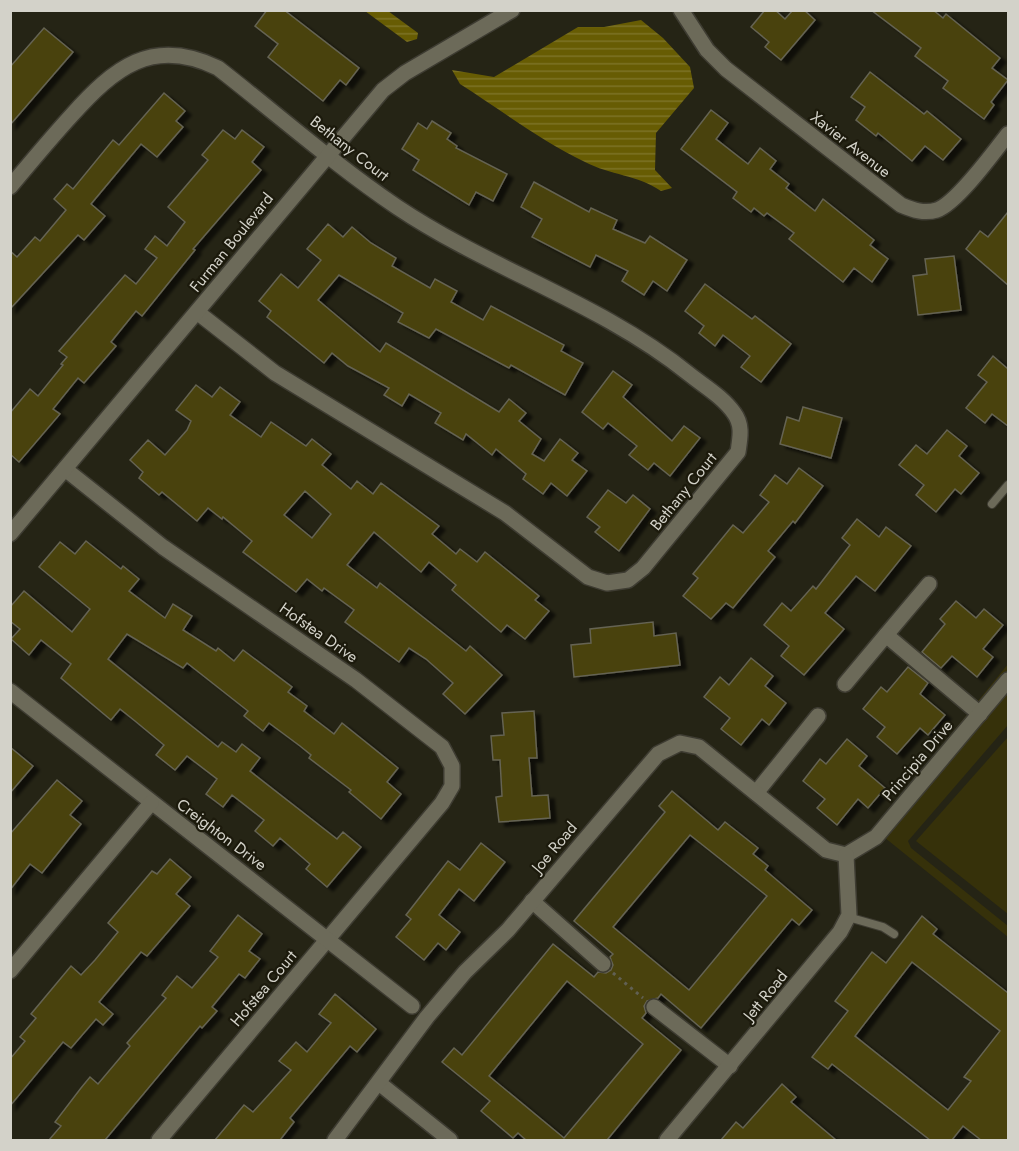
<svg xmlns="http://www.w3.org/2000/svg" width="1019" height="1151" viewBox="0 0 1019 1151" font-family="Jost,sans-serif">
	<defs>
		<pattern id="water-rules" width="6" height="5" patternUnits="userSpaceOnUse" patternTransform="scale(1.5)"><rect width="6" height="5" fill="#675c03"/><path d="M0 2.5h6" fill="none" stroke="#7c7226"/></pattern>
		<filter id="shadow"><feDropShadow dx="6" dy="4" stdDeviation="1.5" flood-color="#0009"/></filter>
	</defs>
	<rect width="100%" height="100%" fill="#252415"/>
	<g fill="#36310a">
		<polygon points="1008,664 1008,725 908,841 911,848 1008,926 1008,937 874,829"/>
		<polygon points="1008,737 1008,914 916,841"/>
	</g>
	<g fill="url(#water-rules)">
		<polygon points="365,11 388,11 418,33 417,39 407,42"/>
		<path d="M641,20L663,38L690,67L694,88L656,133L655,170L672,188L661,191C638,175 610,175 585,162C541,141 501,110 460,84L452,70L494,77L578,27H604Z"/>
	</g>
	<g fill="#494209" stroke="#656353" stroke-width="1.5" fill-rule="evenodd" filter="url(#shadow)">
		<polygon points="267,10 284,10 359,68 346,85 340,80 323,101 268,57 278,44 255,26"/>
		<polygon points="765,10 775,10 785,19 793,10 804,10 815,20 781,60 765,47 769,42 751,27"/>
		<polygon points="871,10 933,10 943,18 946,14 1000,58 992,68 1008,80 991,102 994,105 984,119 943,88 948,81 915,56 921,48"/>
		<polygon points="44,28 73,52 10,125 10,67"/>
		<polygon points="870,72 924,114 927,111 961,139 943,160 925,146 912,161 878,133 876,136 856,120 865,107 851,97"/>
		<polygon points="164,93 185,111 176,121 183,127 157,157 141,144 91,204 105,216 84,240 78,235 10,309 10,251 17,257 35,237 40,241 66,210 54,199 67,184 73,189 113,140 119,145"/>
		<polygon points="711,110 728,123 716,139 748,164 760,148 776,161 770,169 789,184 786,188 815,211 823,199 874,240 870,245 888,259 872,282 854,268 843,282 789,239 794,233 767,213 764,216 754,208 751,212 733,198 737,192 681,149"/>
		<polygon points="432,121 451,133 447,139 457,146 456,148 507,174 493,201 476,192 469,205 413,170 419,160 402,149 418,123 427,129"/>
		<polygon points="223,130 235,139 242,130 264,147 252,162 261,170 193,249 195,250 142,316 136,311 111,342 116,346 84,383 78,378 53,409 60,414 19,462 10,454 10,413 30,389 38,396 63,365 61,364 67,357 59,351 125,275 136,284 157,258 145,249 155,236 167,246 185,222 168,207 208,160 202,155"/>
		<polygon points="534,182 589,212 591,208 617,220 613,229 645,243 650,236 687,260 667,291 653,281 644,295 622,281 628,271 596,255 590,267 532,237 542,219 521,207"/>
		<polygon points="1008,212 1008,285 966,249 980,231 988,237"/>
		<polygon points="328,224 343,237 352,227 371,243 396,258 392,266 430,288 435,279 457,291 451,302 483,320 491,306 564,345 561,351 583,363 565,395 511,365 509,368 436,329 429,338 398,322 403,313 339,275 318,300 380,352 386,343 499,412 509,399 526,413 519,421 541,439 532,454 544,461 560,439 578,453 572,460 587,471 567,496 551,483 543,494 523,479 526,474 496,449 492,455 466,434 463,440 435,423 441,413 409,394 402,406 384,395 389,388 348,366 332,353 324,363 267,317 271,311 259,301 281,274 298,288 321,260 307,249"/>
		<polygon points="954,256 961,310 918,315 913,276 927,274 925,259"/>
		<polygon points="705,284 752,319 755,316 791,344 761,382 741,367 750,356 723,335 715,346 699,333 704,326 685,311"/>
		<polygon points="993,356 1008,369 1008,426 992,414 985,423 966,408 987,382 978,375"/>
		<polygon points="613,371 632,385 623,397 672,441 684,426 700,438 670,476 654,463 648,470 629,455 637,446 608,423 603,429 582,412"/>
		<path d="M196,385L212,397L220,387L240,402L230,415L261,437L271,422L306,446L312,439L331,454L322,465L351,489L357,481L373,494L381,483L439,526L432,534L456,554L460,549L477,562L485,552L539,596L535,600L549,611L525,639L507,625L501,632L452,590L456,585L429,562L421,572L374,532L347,565L377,588L380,583L466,651L470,646L502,675L465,714L443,694L453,683L426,659L409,648L399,662L345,622L354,610L324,588L322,591L307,579L296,592L243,552L252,541L223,517L222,519L208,508L197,521L162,492L159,495L139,478L143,472L130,460L148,440L165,455L187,430L191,421L176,410ZM305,491L331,514L312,538L284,515Z"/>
		<polygon points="803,407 842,418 831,458 780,444 787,417 799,421"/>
		<polygon points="947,430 967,446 959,456 979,473 961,494 955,489 936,512 916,495 924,485 899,465 916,445 927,454"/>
		<polygon points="799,468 823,486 795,523 793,521 768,551 775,557 733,608 726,603 711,619 683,596 698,578 693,574 733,525 743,533 769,502 760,495 775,475 787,484"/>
		<polygon points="608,490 626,503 633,495 650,509 619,551 595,532 600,527 587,517"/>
		<polygon points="857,519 879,537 886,527 911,546 875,591 856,576 825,613 844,629 804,675 781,656 789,646 764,625 782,603 791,611 813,586 816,589 850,545 842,538"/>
		<polygon points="86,541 121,569 123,566 139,579 129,591 165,618 173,604 192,616 183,630 216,651 218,648 234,661 243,650 292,687 288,692 307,706 304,711 334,734 342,723 398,768 387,782 401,794 381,819 349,792 351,790 309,758 311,755 300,746 269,723 263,731 244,716 248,711 187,663 183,668 127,634 108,659 218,747 222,742 236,752 242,744 260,758 250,771 337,839 343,832 361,847 327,887 306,869 310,864 280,838 273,846 255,831 264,820 232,795 223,807 206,794 217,779 187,756 175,770 156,755 164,745 135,721 120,709 111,720 61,678 71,664 41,640 29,655 11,639 20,629 10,621 10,607 24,591 72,632 90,609 39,567 60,542 75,554"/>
		<polygon points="956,601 976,618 984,609 1003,625 983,649 993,657 977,677 952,656 941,668 922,652 945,624 940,619"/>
		<polygon points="653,622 654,636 676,633 680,665 574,677 571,645 591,643 590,629"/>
		<polygon points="751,658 773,676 765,686 786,703 769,725 762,719 741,745 721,729 730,718 704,697 720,677 729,685"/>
		<polygon points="908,667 928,683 920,694 945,715 928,735 920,728 897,754 877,737 885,727 863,709 881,687 887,692"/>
		<polygon points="534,711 537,758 529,758 532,796 548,795 550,818 499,822 496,797 502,796 500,760 493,760 491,736 504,735 502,713"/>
		<polygon points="847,739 867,756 859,766 885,788 868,808 858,799 837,825 817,808 825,799 803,781 820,759 826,764"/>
		<polygon points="10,747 33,766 10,793"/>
		<polygon points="57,780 82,801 70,815 81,824 42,873 30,864 10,890 10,834"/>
		<path d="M672,791L718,830L725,822L758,848L753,854L768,866L765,870L812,910L799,925L792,919L701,1028L661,994L658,998L647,1001L644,1006L646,1013L642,1018L681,1050L607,1140H526L518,1133L513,1138L481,1111L490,1101L442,1062L454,1048L462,1055L553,944L594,977L598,972L606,973L611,970L613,965L610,957L613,954L574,921L665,812L659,806ZM690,835L767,896L689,990L613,927ZM567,981L643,1044L564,1138L489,1076Z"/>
		<polygon points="481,843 505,862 474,901 459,889 439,915 460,932 446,950 438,943 424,960 396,937 411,919 406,915 448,861 460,870"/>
		<polygon points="170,859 191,877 176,894 190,906 147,956 141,952 99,1002 113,1014 103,1025 96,1019 71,1048 63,1042 10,1106 10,1059 25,1041 20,1037 36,1018 31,1014 71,966 81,975 95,960 118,932 108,923 152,871 157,874"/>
		<polygon points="238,915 262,934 249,951 260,959 245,978 239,974 212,1007 217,1011 202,1028 200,1026 105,1140 49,1140 61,1126 55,1122 81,1088 90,1077 98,1084 130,1046 127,1043 166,998 162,995 177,976 192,988 218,957 210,951"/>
		<path d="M922,916L937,929L933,934L1008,993V1140H981L963,1126L952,1140H930L832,1064L828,1069L812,1057L848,1011L835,1001L872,952L886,963ZM912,962L1000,1031L964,1077L971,1081L948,1110L855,1036Z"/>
		<polygon points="335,994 376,1029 357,1052 350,1046 290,1118 294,1122 280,1140 215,1140 244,1105 253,1112 291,1070 279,1061 296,1042 307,1052 331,1023 319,1014"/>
		<polygon points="782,1084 796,1097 791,1102 836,1140 721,1140 736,1122 743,1128"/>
	</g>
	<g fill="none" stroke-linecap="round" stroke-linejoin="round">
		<g stroke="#3e3c32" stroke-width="10">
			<g id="lane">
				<polyline points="992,504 1008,485"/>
				<polyline points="848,917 883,927 894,934"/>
			</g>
		</g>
		<g stroke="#3e3c32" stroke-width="18">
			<g id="street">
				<path d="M681,10L707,50L726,69L901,205C913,210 924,214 937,210C957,203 994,152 1008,134"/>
				<path d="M10,187C30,163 50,139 71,116C114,68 152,36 218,68C277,114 335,165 397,207C491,270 601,303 689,374C704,386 723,397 734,413C743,425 740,438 738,452L643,568L628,580L607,583L588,577L505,513L275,373L197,312"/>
				<polyline points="65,469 163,547 356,680 442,747 452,766 452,786 442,803 159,1140"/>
				<polyline points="10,534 383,90 405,73 512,10"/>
				<polyline points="886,635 929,584"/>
				<polyline points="845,684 886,635 980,714"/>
				<polyline points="10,691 412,1006"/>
				<polyline points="756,793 818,716"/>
				<polyline points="846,855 876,837 1008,680"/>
				<polyline points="532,901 603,964"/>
				<polyline points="10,971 151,803"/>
				<polyline points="654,1007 730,1066"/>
				<polyline points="379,1083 450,1140"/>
				<polyline points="335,1140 427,1017 465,972 508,930 658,754 680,743 699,747 826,850 846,855"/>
				<polyline points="667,1140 840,932 849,915 846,855"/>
			</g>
		</g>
		<polyline stroke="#616053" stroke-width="3" stroke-dasharray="3 4.5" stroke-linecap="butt" points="613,973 643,998"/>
		<use href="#lane" stroke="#6c6a59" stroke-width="8"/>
		<use href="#street" stroke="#6c6a59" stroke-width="15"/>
	</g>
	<g text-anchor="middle" stroke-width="4.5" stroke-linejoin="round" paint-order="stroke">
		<g font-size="16" fill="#d3d2c9" stroke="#1c1a0c">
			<text transform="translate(851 144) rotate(38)" y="6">Xavier Avenue</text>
			<text transform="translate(350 148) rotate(38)" y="6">Bethany Court</text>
			<text transform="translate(231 242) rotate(-51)" y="6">Furman Boulevard</text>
			<text transform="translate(683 491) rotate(-51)" y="6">Bethany Court</text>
			<text transform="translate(319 632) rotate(35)" y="6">Hofstea Drive</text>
			<text transform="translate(917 760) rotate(-50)" y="6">Principia Drive</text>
			<text transform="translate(222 834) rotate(37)" y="6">Creighton Drive</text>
			<text transform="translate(554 847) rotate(-50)" y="6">Joe Road</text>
			<text transform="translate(263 988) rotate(-50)" y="6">Hofstea Court</text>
			<text transform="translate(765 995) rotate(-51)" y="6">Jett Road</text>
		</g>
	</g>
	<rect width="1019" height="1151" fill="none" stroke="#d3d2c9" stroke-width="24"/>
</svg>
